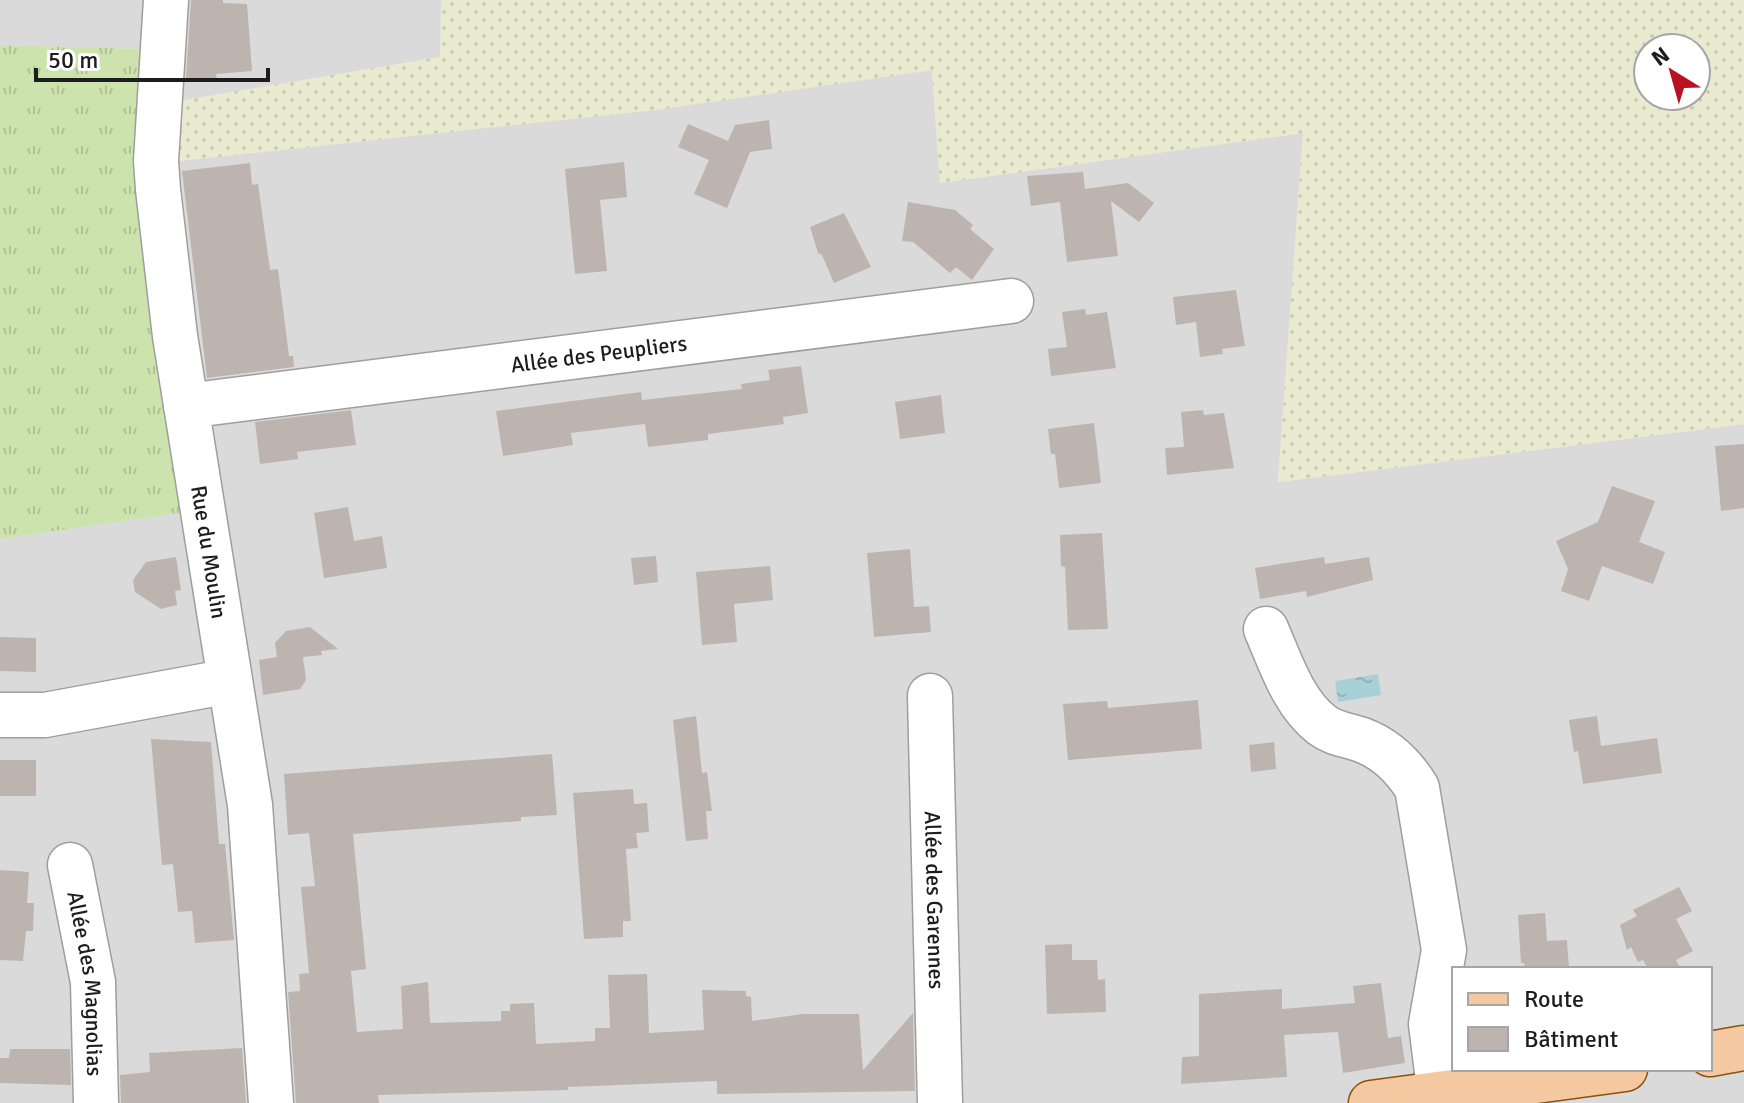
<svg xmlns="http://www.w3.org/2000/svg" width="1744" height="1103" viewBox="0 0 1744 1103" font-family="Signika,sans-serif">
	<defs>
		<pattern id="farmland-dots" width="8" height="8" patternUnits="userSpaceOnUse" patternTransform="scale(2)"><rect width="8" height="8" fill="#eaead0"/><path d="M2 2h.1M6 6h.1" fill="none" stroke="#c8c8b2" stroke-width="1.8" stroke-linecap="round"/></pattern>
		<pattern id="grass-tufts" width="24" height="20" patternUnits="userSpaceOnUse" patternTransform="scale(2)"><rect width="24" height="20" fill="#cde3ad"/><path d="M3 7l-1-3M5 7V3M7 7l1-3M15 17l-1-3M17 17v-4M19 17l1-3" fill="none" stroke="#b0c294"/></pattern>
		<pattern id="water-ripples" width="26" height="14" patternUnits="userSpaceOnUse" patternTransform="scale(2)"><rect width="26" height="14" fill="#a7d1d7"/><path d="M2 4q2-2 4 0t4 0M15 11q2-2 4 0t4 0" fill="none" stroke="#8fb3b8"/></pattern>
	</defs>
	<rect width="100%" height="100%" fill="#ede9e3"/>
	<g fill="#dadada" fill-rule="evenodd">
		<polygon points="0,0 441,0 441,57 179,101 142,49 0,45"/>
		<path d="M932,70L940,183L1303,133L1278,482L1744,424V1103H0V539L216,507L179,161ZM1454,969H1710V1069H1454Z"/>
	</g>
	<path fill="url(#farmland-dots)" fill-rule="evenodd" d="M441,0H1744V424L1278,482L1303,133L940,183L932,70L656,110L179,161V101L440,57ZM1648,48H1696V96H1648Z"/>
	<polygon fill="url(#grass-tufts)" points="0,45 142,49 184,512 0,539"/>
	<polygon fill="url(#water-ripples)" points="1378,674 1381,695 1338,702 1335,681"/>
	<g fill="#bdb4b0">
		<polygon points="191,0 223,0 223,3 247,4 252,71 216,74 217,80 186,78"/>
		<polygon points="769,120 772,149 750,152 727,208 694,194 709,160 678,147 688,124 728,141 735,125"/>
		<polygon points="624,162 627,197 600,200 607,271 575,274 565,169"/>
		<polygon points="250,163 252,185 258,184 270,270 278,269 289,356 293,356 294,367 207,378 182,171"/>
		<polygon points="1083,172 1085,189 1128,183 1154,203 1139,222 1111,201 1118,256 1067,262 1060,202 1031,206 1027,176"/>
		<polygon points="908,202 955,210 973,225 970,229 994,249 972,280 956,267 950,273 913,242 902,241"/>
		<polygon points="844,213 871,267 834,283 822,255 818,253 810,227"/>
		<polygon points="1236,290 1245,346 1222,349 1223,354 1200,357 1196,322 1176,325 1173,297"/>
		<polygon points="1085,309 1086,315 1107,312 1116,368 1051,376 1048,349 1067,347 1062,312"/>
		<polygon points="801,366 808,413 783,417 784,424 708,434 708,440 648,447 645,424 571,433 573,445 503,456 496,411 641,392 642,400 742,389 741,384 770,380 768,370"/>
		<polygon points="941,395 945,433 900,439 895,402"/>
		<polygon points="351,410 356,445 297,452 298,459 260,464 255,422"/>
		<polygon points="1203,410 1204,415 1224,413 1234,468 1167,475 1165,448 1184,447 1181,412"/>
		<polygon points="1094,423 1101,483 1059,488 1055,454 1051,454 1048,429"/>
		<polygon points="1744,444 1744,508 1721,511 1715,446"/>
		<polygon points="1612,486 1655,501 1639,542 1665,552 1653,584 1602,566 1589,601 1561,591 1568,569 1556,541 1598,522"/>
		<polygon points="348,507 354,541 382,536 387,568 324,578 314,513"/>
		<polygon points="1102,533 1108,629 1068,630 1065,567 1061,566 1060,535"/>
		<polygon points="910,549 914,607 929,606 931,632 874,637 867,553"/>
		<polygon points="656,556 658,582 634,585 631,558"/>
		<polygon points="176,557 181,590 175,591 177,605 161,609 135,592 133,580 146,562"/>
		<polygon points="1324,557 1325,564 1369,557 1373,580 1307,597 1306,591 1260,599 1255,568"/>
		<polygon points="770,566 773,600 734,604 737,642 702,645 696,572"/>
		<polygon points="310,627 338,649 321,651 322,655 303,657 306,680 300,689 263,695 259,660 277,657 275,643 286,631"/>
		<polygon points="0,637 36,638 36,672 0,671"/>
		<polygon points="1198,700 1202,749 1068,760 1063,704 1107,701 1108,708"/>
		<polygon points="696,716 702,773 707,772 712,811 706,811 708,839 686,841 673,720"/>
		<polygon points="1597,716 1601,746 1657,738 1662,773 1583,784 1578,751 1574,752 1569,720"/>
		<polygon points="151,739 211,742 219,844 225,844 234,940 195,943 192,911 178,912 173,864 162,865"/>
		<polygon points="1274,742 1276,769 1251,772 1249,745"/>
		<polygon points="552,754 557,815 521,817 521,821 353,834 366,969 351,971 357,1032 403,1029 401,986 428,982 430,1023 501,1021 501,1011 510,1011 510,1004 534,1003 536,1044 595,1041 595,1028 610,1028 608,975 647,974 649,1033 704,1030 702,990 746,991 746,996 751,997 752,1021 803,1014 859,1014 863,1070 913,1013 915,1091 717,1094 717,1081 568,1087 568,1090 378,1095 379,1103 296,1103 288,992 300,991 299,974 309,973 301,887 315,886 309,833 288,835 284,774"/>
		<rect x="0" y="760" width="36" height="36"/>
		<polygon points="633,789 634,804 647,803 649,832 636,833 638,848 626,849 631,921 623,921 623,937 584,939 573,793"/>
		<polygon points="0,870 29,872 27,903 34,903 33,931 26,931 23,961 0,960"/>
		<polygon points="1679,887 1692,911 1676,919 1693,951 1676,960 1681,969 1648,969 1643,960 1638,962 1631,947 1627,950 1620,925 1637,916 1633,910"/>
		<polygon points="1545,913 1547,941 1567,940 1569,969 1525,969 1524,963 1521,963 1518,915"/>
		<polygon points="1072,944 1072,960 1097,960 1098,980 1105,979 1106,1012 1047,1014 1045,945"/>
		<polygon points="1381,983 1388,1038 1401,1036 1405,1063 1343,1073 1338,1032 1284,1035 1287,1077 1181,1084 1182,1057 1199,1056 1199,994 1282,989 1282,1009 1355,1003 1353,986"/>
		<polygon points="242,1048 246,1103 121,1103 120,1075 150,1072 149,1053"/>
		<polygon points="10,1049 70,1049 71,1085 0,1083 0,1058 9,1058"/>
	</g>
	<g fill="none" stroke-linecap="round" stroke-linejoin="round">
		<g stroke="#9e9e9e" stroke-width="47">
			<g id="minor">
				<path id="s1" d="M166,0L156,161L158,189L175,336L250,805L271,1103"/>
				<path id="s2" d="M186,406L1011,301"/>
				<path d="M1266,629C1280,661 1293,703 1322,725C1334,734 1348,735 1362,740C1386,749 1404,767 1417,788L1444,950L1431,1024L1440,1096"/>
				<path id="s3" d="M930,696L940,1103"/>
				<polyline points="0,715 45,715 230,681"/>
				<path id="s4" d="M70,865L93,982L96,1103"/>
			</g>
		</g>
		<g stroke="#89530c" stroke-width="47">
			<g id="major">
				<polyline points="1710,1054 1744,1048"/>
				<polyline points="1371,1103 1625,1069"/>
			</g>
		</g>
		<use href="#minor" stroke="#fff" stroke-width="44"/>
		<use href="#major" stroke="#f4c8a1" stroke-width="44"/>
	</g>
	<g text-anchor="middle" stroke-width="6" stroke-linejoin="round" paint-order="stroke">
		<g font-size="22" fill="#1d1d1d" stroke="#fff">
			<text dy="8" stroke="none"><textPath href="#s2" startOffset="416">Allée des Peupliers</textPath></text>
			<text dy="8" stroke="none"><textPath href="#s1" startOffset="556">Rue du Moulin</textPath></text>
			<text dy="8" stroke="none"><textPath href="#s3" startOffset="204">Allée des Garennes</textPath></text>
			<text dy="8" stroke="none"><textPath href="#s4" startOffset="120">Allée des Magnolias</textPath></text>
		</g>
	</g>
	<rect x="1452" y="967" width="260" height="104" fill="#ffffff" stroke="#a5a5a5" stroke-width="2"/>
	<rect x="1468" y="993" width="40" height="12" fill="#f4c8a1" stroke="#a5a5a5" stroke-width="2"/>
	<text x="1524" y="1007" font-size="24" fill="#1d1d1d">Route</text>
	<rect x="1468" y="1027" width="40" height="24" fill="#bdb4b0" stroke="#a5a5a5" stroke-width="2"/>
	<text x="1524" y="1047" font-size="24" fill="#1d1d1d">Bâtiment</text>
	<g transform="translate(1672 72) rotate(323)"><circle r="38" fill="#ffffff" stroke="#a5a5a5" stroke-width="2"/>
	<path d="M0-6L14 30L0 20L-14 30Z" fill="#b81121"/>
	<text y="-12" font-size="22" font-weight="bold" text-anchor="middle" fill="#1d1d1d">N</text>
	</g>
	<path d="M36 68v12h232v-12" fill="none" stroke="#1d1d1d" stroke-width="4"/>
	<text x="48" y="68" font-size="24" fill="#1d1d1d" stroke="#ffffff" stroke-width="6" paint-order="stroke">50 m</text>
</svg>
